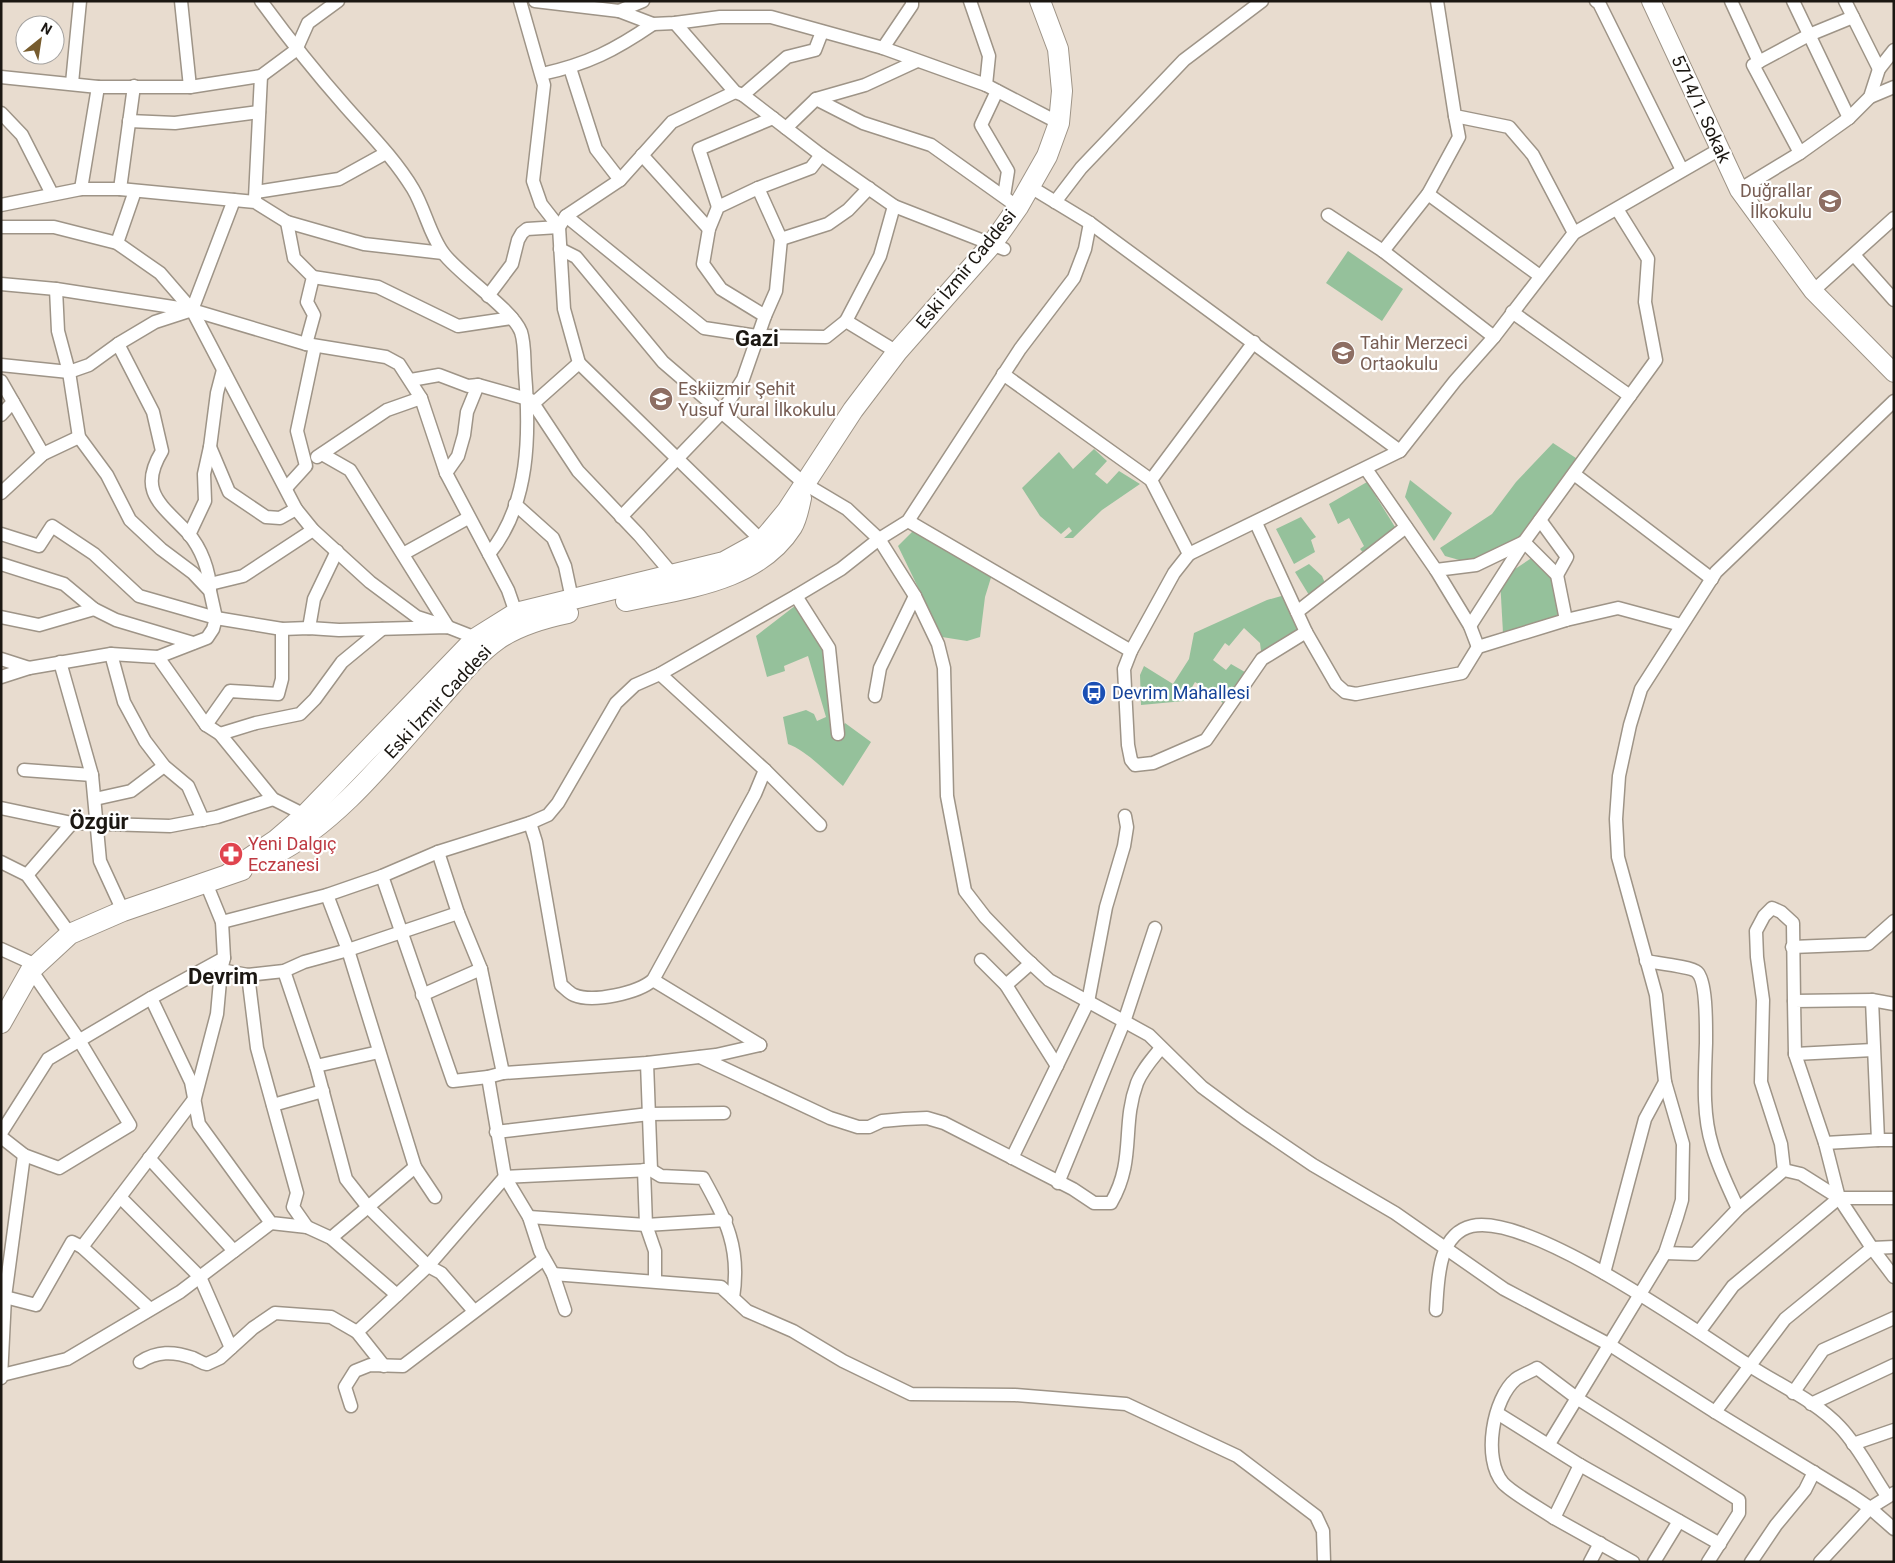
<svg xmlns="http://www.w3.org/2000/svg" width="1895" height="1563" viewBox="0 0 1895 1563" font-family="Roboto,sans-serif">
	<rect width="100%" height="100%" fill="#e8dccf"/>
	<g fill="#95c19b">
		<polygon points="1348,251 1403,289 1382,321 1326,283"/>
		<polygon points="1553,443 1582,462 1524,542 1470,563 1445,556 1440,548 1492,514 1516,482"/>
		<polygon points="1094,449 1107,461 1095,474 1107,484 1119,471 1140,484 1102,510 1073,538 1064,538 1072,531 1069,527 1061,534 1040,516 1022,488 1059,452 1073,469"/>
		<polygon points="1410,480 1452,513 1434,541 1405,497"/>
		<polygon points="1367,482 1395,527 1367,557 1360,549 1364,546 1349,518 1338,524 1329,504"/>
		<polygon points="1301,517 1316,537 1311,540 1315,552 1294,564 1276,529"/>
		<polygon points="917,527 993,571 985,597 980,637 967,641 942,637 898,546"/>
		<polygon points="1536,555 1557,575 1565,614 1503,633 1500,579"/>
		<polygon points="1309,564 1322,576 1327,588 1312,600 1295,572"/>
		<polygon points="1285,595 1306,632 1262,659 1260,643 1244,628 1229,646 1225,643 1213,660 1226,670 1231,664 1250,675 1228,708 1211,692 1195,682 1184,701 1141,705 1140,675 1144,666 1173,684 1189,659 1194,633 1267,600"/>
		<path d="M800,602L829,648L839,733L845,723L871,742L843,786C827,773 806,750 788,744L783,717L806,710L814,714L817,721L826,717L808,656L784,666L785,671L767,677L756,636Z"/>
	</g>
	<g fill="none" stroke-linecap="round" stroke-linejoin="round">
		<g stroke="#9e9487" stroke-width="15">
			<g id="minor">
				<polyline points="181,1 190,87"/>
				<path d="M261,1C288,38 316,73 346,107C369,133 395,159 413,189C425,209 430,236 444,254C461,276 512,309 521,332C525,344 524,360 525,373C530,434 530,504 489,554"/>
				<polyline points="520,1 544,85 533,181 541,204 559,227 564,309 579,363 534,403"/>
				<polyline points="535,1 619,11 653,24 675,23 720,17 771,17 883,48 986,85 1059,123"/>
				<polyline points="970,1 989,56 986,85"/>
				<polyline points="1437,1 1455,116 1509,127 1533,155 1574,233"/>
				<polyline points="1596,1 1599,3 1682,170"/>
				<polyline points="1731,1 1759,62"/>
				<polyline points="1793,1 1849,118"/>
				<polyline points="1845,1 1879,69"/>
				<polyline points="619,11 643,1"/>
				<polyline points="675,23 735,92 743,95 821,155 894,206 1004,249"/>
				<polyline points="883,48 912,5 912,1"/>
				<polyline points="570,68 596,149 620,180"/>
				<path d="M542,74C588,64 615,50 653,24"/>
				<polyline points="1,77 98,87 190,87 261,76 296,50 308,23 338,1"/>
				<polyline points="72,83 80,1"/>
				<polyline points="997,91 981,125 1008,171 1004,196"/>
				<polyline points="743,95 787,57 815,50 822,32"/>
				<polyline points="1870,97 1894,87"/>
				<polyline points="816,99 865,85 917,61"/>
				<polyline points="1,113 22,135 52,194"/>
				<polyline points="129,121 175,123 259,112"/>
				<polyline points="786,128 816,99 863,123 931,145 1018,207"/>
				<polyline points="1800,153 1753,65 1809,35 1853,17"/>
				<polyline points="642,155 709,229"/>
				<polyline points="1029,186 1090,223 1400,451"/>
				<polyline points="81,189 98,87"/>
				<polyline points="120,189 134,86"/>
				<polyline points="1739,190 1800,153 1849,118 1870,97 1879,69 1894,50"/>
				<polyline points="256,192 339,179 386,153"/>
				<polyline points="1428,194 1540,276"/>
				<polyline points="255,198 261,76"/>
				<polyline points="1055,202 1081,168 1184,60 1262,1"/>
				<polyline points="1,205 81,189 120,189 255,202 287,222 364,244 443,253"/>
				<polyline points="718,207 699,149 773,118"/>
				<polyline points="1328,215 1383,251 1494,337"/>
				<polyline points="566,216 704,328 757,336 826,337 846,321 897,352"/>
				<polyline points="287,222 294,258 313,277 307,302 314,315 306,344"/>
				<polyline points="1,227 54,227 117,243 160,273 192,310 306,344 386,357 399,364 421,398 446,473 508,590 516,613"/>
				<polyline points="781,239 828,224 848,210 869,188"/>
				<polyline points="117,243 135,191"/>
				<polyline points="560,249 576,257 663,362 805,484 847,509 879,539 915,596 938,644 944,668 947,796 965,891 985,917 1022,955 1049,980 1149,1035 1202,1087 1244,1118 1313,1165 1395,1213 1504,1289 1610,1345 1715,1412 1851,1495 1870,1508 1894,1529"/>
				<polyline points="1383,251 1428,194 1459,137 1455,116"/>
				<polyline points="1854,255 1894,300"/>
				<polyline points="313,277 378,287 458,326 512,318"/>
				<polyline points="1,284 56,289 192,310 234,200"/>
				<polyline points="56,289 58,331 69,372 79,437 107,475 130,520 161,549 193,573 210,591 216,618 213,629 207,638 158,657"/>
				<polyline points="1813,291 1894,218"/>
				<polyline points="488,296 512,264 518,240 522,233 527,229 559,227 566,216 620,180 672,122 735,92"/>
				<polyline points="1512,312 1630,396"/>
				<polyline points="765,316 721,289 703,264 709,229 718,207 758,188 811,168 821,155"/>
				<polyline points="846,321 880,256 894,206"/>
				<path d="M118,344L153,412L162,451C137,492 162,505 188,533C201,548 210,571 210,591"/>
				<polyline points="579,363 762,541"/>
				<polyline points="1,365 69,372 89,365 118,344 155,322 192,310 296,509 313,530 370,582 417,617 448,627"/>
				<polyline points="1003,374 1151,480 1189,554 1174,573 1131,651 1124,669 1128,745 1131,760 1135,765 1153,763 1206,740 1262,659 1306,632"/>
				<polyline points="411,380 439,375 468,386 478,385 531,400 578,471 639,535 673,575"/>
				<polyline points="1,381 43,454"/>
				<polyline points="1,415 13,402"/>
				<polyline points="210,447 229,492 266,517 280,518 296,509"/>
				<polyline points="322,454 350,470 448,627"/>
				<polyline points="317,457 387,410 421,398"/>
				<polyline points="1366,469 1436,570"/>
				<polyline points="446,473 458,456 464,435 467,412 478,385"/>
				<polyline points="1574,474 1712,579"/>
				<polyline points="1151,480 1254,342"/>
				<polyline points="286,488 306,466 297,431 315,346"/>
				<polyline points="1,493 43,454 79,437"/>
				<polyline points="515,504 553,538 565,566 572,599"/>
				<polyline points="621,517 722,412 743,379 765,316 776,291 781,239 758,188"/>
				<polyline points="1540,520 1567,557 1557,575"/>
				<polyline points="908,521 1131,651"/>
				<polyline points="1256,523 1306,632 1336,684 1345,692 1356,694 1462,673 1478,647 1566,620 1618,608 1681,625"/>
				<polyline points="1,534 39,546 52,526 94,554 139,596 216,618 282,629 309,628 339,630 448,627 476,638"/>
				<polyline points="189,535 205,501 204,474 210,447 217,393 223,370"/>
				<polyline points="1524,542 1557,575 1566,620"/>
				<polyline points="403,554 468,518"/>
				<polyline points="1189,554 1400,451 1455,381 1494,337 1574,233 1720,149"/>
				<polyline points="1,564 64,584 94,609 116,620 193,643"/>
				<polyline points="210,584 243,576 313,530"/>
				<polyline points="796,596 829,648 838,734"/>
				<polyline points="1297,612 1406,527"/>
				<polyline points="1,617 39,625 94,609"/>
				<polyline points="1470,626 1524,542 1656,360 1645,302 1648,259 1617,209"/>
				<polyline points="309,628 314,599 337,551"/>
				<polyline points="1478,647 1470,626 1436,570 1476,565 1524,542"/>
				<polyline points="111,654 124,702 145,741 164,766 188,786 203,820"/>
				<polyline points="1,659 29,668 111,654 158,657 206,725 220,734 273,799 311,818"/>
				<polyline points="60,662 92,775 100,861 123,911"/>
				<polyline points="660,674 765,770 820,825"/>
				<polyline points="1,677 29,668"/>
				<polyline points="875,696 880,668 915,596"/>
				<polyline points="206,725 230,691 278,694 282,679 282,629"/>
				<polyline points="220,734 256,723 300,714 315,699 342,662 382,629"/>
				<polyline points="24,770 92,775"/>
				<polyline points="95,799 131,791 164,766"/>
				<polyline points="1,808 72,823 170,826 217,817 273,799"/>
				<path d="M530,823L536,842L561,985C565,988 569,993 574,995C593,1003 638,993 653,980L755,794L765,770"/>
				<polyline points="438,852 458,913 481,969 503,1073 488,1077 505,1177 529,1217 540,1251 553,1274 565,1310"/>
				<polyline points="1,862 27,875 70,934"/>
				<polyline points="27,875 72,823"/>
				<polyline points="382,876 453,1081 488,1077"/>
				<polyline points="327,895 348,950 415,1167 435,1197"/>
				<polyline points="222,922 327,895 382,876 438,852 530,823 548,815 558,803 616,703 635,685 660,674 796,596 841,569 879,539 908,521 1020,349 1074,278 1085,249 1090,223"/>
				<polyline points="1792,947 1868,944 1894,921"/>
				<polyline points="1,949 36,965"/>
				<polyline points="981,960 1006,985 1057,1066"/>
				<path d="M1646,961C1656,963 1692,967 1697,972C1707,981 1706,1028 1706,1043C1705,1076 1702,1113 1712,1145C1718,1167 1729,1188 1738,1209"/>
				<polyline points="221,970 248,975 284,971 304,962 348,950 458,913"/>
				<polyline points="284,971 316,1066 346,1179 368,1207 331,1238"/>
				<polyline points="248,975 257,1048 297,1193 293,1207 307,1227"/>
				<polyline points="653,980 760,1045"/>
				<polyline points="1006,985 1031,963"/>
				<polyline points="422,995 481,969"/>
				<path d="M151,998L191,1082L199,1124L271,1223L307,1227L331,1238L397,1295L428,1266L505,1177L651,1170L661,1176L703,1178C726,1220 741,1248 733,1298L747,1311L793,1331L843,1361L911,1394L1015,1395L1126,1404L1237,1456L1316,1516L1323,1531L1324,1562"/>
				<polyline points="1894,1004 1872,1000 1794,1001 1795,1054 1825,1143 1839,1198 1894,1198"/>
				<polyline points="1795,1054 1873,1050"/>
				<path d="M700,1057L830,1118L858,1127H869L882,1121L904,1119L927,1118L944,1123L1073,1189L1094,1203H1111C1136,1160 1121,1126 1137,1083C1142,1070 1152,1059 1161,1048"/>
				<polyline points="647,1063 651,1170"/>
				<polyline points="316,1066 379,1052"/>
				<polyline points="503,1073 647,1063 716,1055 760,1045"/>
				<polyline points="273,1105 323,1091"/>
				<polyline points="496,1132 649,1114 724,1113"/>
				<polyline points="1,1133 48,1059 151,998 224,958"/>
				<polyline points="1,1137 24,1155 59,1168 130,1125 79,1040 31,970"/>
				<polyline points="1878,1140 1894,1140"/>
				<polyline points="1825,1143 1878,1140 1872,1000"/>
				<polyline points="149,1158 234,1251"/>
				<polyline points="1012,1158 1088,1002 1106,907 1124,846 1127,827 1125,816"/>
				<polyline points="415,1167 368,1207 428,1266 441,1273 474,1311"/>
				<polyline points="644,1170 646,1225 655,1251 655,1281"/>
				<polyline points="1784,1170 1781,1144 1761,1082 1763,1000 1757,957 1756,931 1764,916 1772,908 1781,912 1793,923 1794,1001"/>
				<polyline points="1058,1183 1124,1022 1155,928"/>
				<polyline points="120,1197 200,1277 231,1348"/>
				<polyline points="529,1217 646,1225 726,1220"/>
				<polyline points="82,1247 150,1309"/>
				<polyline points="1872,1248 1894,1277"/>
				<polyline points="1872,1248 1894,1247"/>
				<polyline points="1665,1253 1695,1254 1738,1209 1784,1170 1801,1174 1839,1198 1872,1248 1785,1319 1715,1412"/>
				<polyline points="1604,1273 1645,1119 1665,1082 1656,995 1618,857 1616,819 1619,776 1630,725 1641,689 1716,572 1894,401"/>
				<polyline points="553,1274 721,1287 733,1298"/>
				<polyline points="5,1297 36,1305 72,1242 82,1247 195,1098 217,1014 221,970 224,958 222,922 206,883"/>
				<path d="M1436,1310C1438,1282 1437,1234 1472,1226C1531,1213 1697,1332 1750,1366C1779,1385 1816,1401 1840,1427C1859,1447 1872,1474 1887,1496"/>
				<polyline points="1699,1332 1733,1286 1839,1198"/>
				<path d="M140,1362C157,1351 173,1351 193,1358C198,1360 201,1363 207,1364L220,1358L253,1328L275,1313L331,1317L357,1332"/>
				<polyline points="384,1366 357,1332 397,1295"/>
				<polyline points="2,1375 67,1359 180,1292 271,1223"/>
				<polyline points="1,1378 5,1297 24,1155"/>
				<polyline points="1793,1393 1823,1350 1894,1318"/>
				<polyline points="1811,1404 1894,1365"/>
				<polyline points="351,1406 345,1387 355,1371 370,1365 403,1366 544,1259"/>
				<polyline points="1497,1413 1580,1465 1720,1544"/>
				<polyline points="1549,1444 1665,1253 1677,1217 1682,1200 1683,1144 1665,1082"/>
				<polyline points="1853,1444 1894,1430"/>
				<polyline points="1580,1465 1554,1518 1633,1562"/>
				<path d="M1554,1518C1541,1509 1512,1493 1503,1483C1482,1459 1493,1398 1516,1379C1522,1375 1530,1372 1537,1368L1578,1399L1739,1500V1513L1708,1562"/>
				<polyline points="1590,1562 1600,1543"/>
				<polyline points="1654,1562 1679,1521"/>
				<polyline points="1751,1562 1776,1525 1805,1490 1814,1472"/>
				<polyline points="1820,1562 1870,1508 1894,1493"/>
			</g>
		</g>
		<g stroke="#9e9487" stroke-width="20">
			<polyline id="secondary" points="1651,1 1739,190 1813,291 1894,373"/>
		</g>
		<g stroke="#9e9487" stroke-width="22">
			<g id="primary">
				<path d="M626,601C684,588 757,582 792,527C797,519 799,507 801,498"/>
				<path d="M273,855C339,822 392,752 441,697C459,677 476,655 497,640C517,626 544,618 568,613"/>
				<polyline points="230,873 242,863 276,840 305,815 476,638 516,613 724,562 762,541 787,511 853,410 897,352 992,244 1018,207 1047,156 1059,123 1062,91 1058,49 1040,1"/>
				<polyline points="1,1023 31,970 70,934 123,911 242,870"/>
			</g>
		</g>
		<use href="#minor" stroke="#fff" stroke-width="12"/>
		<use href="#secondary" stroke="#fff" stroke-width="18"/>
		<use href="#primary" stroke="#fff" stroke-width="20"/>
	</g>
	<defs>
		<g id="school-disc" transform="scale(1.25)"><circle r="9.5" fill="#8d6e63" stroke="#fff"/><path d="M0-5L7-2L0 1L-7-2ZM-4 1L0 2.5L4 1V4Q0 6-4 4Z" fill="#fff"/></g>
		<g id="bus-disc" transform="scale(1.25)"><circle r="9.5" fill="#1a4fb4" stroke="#fff"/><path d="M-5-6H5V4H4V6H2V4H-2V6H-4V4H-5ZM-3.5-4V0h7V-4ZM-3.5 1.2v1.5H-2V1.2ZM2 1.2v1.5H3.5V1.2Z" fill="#fff"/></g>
		<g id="pharmacy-disc" transform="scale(1.25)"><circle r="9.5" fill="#e0444e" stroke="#fff"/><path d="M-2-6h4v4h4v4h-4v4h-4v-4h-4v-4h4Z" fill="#fff"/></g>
	</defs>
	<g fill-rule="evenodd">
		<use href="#school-disc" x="1830" y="201"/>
		<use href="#school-disc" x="1343" y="353"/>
		<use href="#school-disc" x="661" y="399"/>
		<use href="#bus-disc" x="1094" y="693"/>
		<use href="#pharmacy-disc" x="231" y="854"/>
	</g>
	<g text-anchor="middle" stroke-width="4.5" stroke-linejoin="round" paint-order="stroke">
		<g font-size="18" fill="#1b1712" stroke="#fff">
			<text transform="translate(1701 109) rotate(65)" y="6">5714/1. Sokak</text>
			<text transform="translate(966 269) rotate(-51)" y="6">Eski İzmir Caddesi</text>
			<text transform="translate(438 702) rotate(-47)" y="6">Eski İzmir Caddesi</text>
		</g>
		<g font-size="18" fill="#785e54" stroke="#fff" text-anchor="start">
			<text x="1812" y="197" text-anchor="end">Duğrallar<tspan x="1812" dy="21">İlkokulu</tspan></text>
			<text x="1360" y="349">Tahir Merzeci<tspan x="1360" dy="21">Ortaokulu</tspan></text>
			<text x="678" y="395">Eskiizmir Şehit<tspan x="678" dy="21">Yusuf Vural İlkokulu</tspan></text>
		</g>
		<g font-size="18" fill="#164399" stroke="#fff" text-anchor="start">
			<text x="1112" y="699">Devrim Mahallesi</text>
		</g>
		<g font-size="18" fill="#be3a42" stroke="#fff" text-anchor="start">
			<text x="248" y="850">Yeni Dalgıç<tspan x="248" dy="21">Eczanesi</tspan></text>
		</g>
		<g font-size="22" font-weight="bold" fill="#1b1712" stroke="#fff">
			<text x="757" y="346">Gazi</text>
			<text x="99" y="829">Özgür</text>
			<text x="223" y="984">Devrim</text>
		</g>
	</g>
	<rect width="1895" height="1563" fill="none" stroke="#1b1712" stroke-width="5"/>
	<g transform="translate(40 40) rotate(30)"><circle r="24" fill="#ffffff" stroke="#a4a2a0"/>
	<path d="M0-4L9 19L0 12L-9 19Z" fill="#775c2e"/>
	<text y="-8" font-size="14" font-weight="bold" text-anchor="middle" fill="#1b1712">N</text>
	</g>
</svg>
